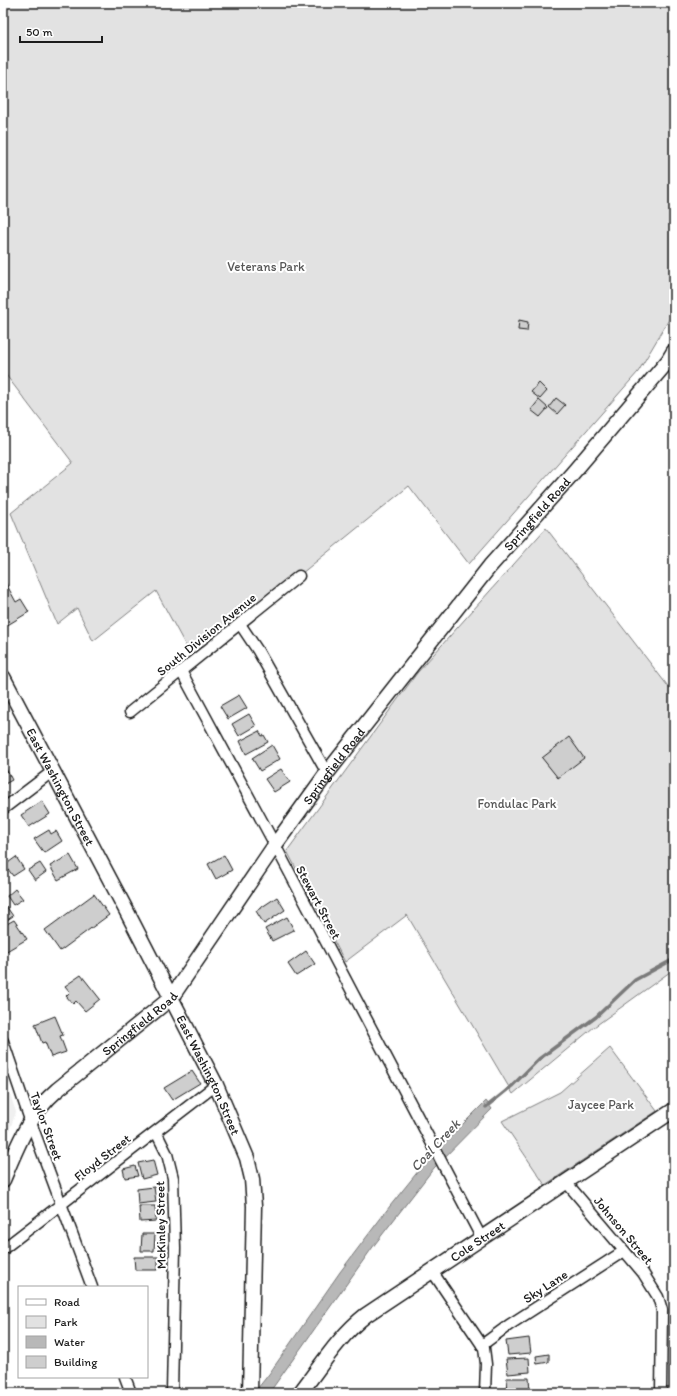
<svg xmlns="http://www.w3.org/2000/svg" width="677" height="1396" viewBox="0 0 677 1396" font-family="Itim,sans-serif">
	<rect width="100%" height="100%" fill="#fff"/>
	<filter id="ink" filterUnits="userSpaceOnUse"><feTurbulence type="fractalNoise" baseFrequency=".025" numOctaves="2"/><feDisplacementMap in="SourceGraphic" scale="8" xChannelSelector="R" yChannelSelector="G"/><feConvolveMatrix kernelMatrix="1 2 1 2 8 2 1 2 1" color-interpolation-filters="sRGB"/></filter>
	<g filter="url(#ink)">
		<polygon fill="#f0f0f0" points="3,1074 16,1112 3,1148"/>
		<g fill="#e2e2e2" stroke="#7f7f7f">
			<polygon points="3,3 674,3 674,311 638,372 469,564 409,486 194,661 156,591 93,641 77,608 57,624 11,513 73,463 3,371"/>
			<polygon points="546,528 674,694 674,969 594,1027 513,1094 407,915 345,962 287,851 417,673"/>
			<polygon points="610,1048 657,1111 545,1185 502,1121 560,1092"/>
		</g>
		<polygon fill="#b8b8b8" stroke="#7a7a7a" points="486,1101 492,1109 434,1168 375,1244 269,1393 254,1393 269,1374 340,1272 390,1206 428,1159"/>
		<g fill="none" stroke-linecap="round" stroke-linejoin="round">
			<polyline stroke="#7a7a7a" stroke-width="3.5" points="486,1107 512,1086 539,1059 596,1017 635,980 674,959"/>
		</g>
		<g fill="#cecece" stroke="#1c1c1c">
			<polygon points="519,320 528,322 527,331 518,330"/>
			<polygon points="539,383 547,391 540,399 531,392"/>
			<polygon points="556,398 565,405 557,414 549,407"/>
			<polygon points="539,400 548,408 540,417 531,410"/>
			<polygon points="3,578 16,602 21,599 29,612 6,626 3,621"/>
			<polygon points="239,695 247,708 228,719 220,706"/>
			<polygon points="249,714 256,726 239,736 232,724"/>
			<polygon points="259,731 262,736 264,735 268,742 246,754 240,741"/>
			<polygon points="569,737 584,758 558,778 542,758"/>
			<polygon points="272,745 280,759 260,771 252,758"/>
			<polygon points="3,763 12,780 3,785"/>
			<polygon points="281,769 290,782 274,792 265,779"/>
			<polygon points="42,801 50,814 29,827 21,815"/>
			<polygon points="49,830 51,834 56,831 62,841 44,853 34,839"/>
			<polygon points="70,855 78,869 58,880 50,866"/>
			<polygon points="224,855 232,870 216,879 208,864"/>
			<polygon points="16,857 24,869 13,876 5,865"/>
			<polygon points="40,863 46,872 35,880 28,870"/>
			<polygon points="15,889 23,899 13,905 7,896"/>
			<polygon points="94,894 109,915 60,951 45,930"/>
			<polygon points="277,897 285,910 264,924 256,911"/>
			<polygon points="6,906 13,916 3,923 3,909"/>
			<polygon points="287,917 294,930 272,941 265,929"/>
			<polygon points="14,920 27,939 5,952 3,949 3,926"/>
			<polygon points="306,951 315,964 296,976 288,964"/>
			<polygon points="81,975 100,999 85,1011 76,1001 73,1004 66,996 70,992 65,986"/>
			<polygon points="55,1016 63,1035 60,1036 66,1052 51,1057 45,1042 42,1043 35,1024"/>
			<polygon points="192,1071 200,1083 172,1100 164,1088"/>
			<polygon points="153,1160 157,1175 142,1179 138,1163"/>
			<polygon points="135,1166 138,1176 125,1178 123,1169"/>
			<polygon points="154,1187 156,1202 138,1204 137,1189"/>
			<polygon points="139,1206 155,1206 156,1221 140,1222"/>
			<polygon points="142,1234 155,1234 154,1251 141,1251"/>
			<polygon points="134,1257 158,1257 158,1270 135,1270"/>
			<polygon points="529,1338 531,1353 508,1355 506,1341"/>
			<polygon points="549,1354 549,1362 537,1364 536,1356"/>
			<polygon points="529,1358 530,1372 508,1374 506,1359"/>
			<polygon points="507,1378 529,1378 530,1392 506,1393"/>
		</g>
		<g fill="none" stroke-linecap="round" stroke-linejoin="round">
			<g stroke="#1c1c1c" stroke-width="13">
				<g id="street">
					<polyline points="240,624 258,651 327,773"/>
					<polyline points="181,671 275,845 481,1237"/>
					<polyline points="130,712 299,576"/>
					<polyline points="3,809 53,771"/>
					<polyline points="3,1041 30,1120 92,1287"/>
					<polyline points="156,1132 167,1154 173,1178 175,1248 172,1393"/>
					<polyline points="566,1182 643,1273 658,1297 662,1310 661,1393"/>
					<polyline points="3,1249 216,1085"/>
					<polyline points="432,1271 484,1348 486,1364 485,1393"/>
					<polyline points="482,1345 509,1325 624,1251"/>
					<polyline points="125,1377 131,1393"/>
					<polyline points="3,1392 3,1393"/>
				</g>
			</g>
			<g stroke="#1c1c1c" stroke-width="17">
				<g id="secondary">
					<path id="s1" d="M3,677L126,910L216,1085L247,1158L252,1179L254,1206L250,1393"/>
					<path id="s2" d="M3,1180C17,1147 29,1114 57,1090L171,998L275,845L327,773L490,566L571,475L668,361L674,351"/>
					<path id="s3" d="M300,1393C321,1366 339,1336 366,1315L674,1110"/>
				</g>
			</g>
			<use href="#street" stroke="#fff" stroke-width="10"/>
			<use href="#secondary" stroke="#fff" stroke-width="14"/>
		</g>
	</g>
	<g text-anchor="middle" stroke-width="4" stroke-linejoin="round" paint-order="stroke">
		<g font-size="13" fill="#575757" stroke="#fff">
			<text x="266" y="271">Veterans Park</text>
			<text x="517" y="808">Fondulac Park</text>
			<text x="601" y="1109">Jaycee Park</text>
		</g>
		<g font-size="13" fill="#1c1c1c" stroke="#fff">
			<text dy="5" stroke="none"><textPath href="#s2" startOffset="860">Springfield Road</textPath></text>
			<text transform="translate(206 634) rotate(-39)" y="5">South Division Avenue</text>
			<text dy="5" stroke="none"><textPath href="#s2" startOffset="536">Springfield Road</textPath></text>
			<text dy="5" stroke="none"><textPath href="#s1" startOffset="124">East Washington Street</textPath></text>
			<text transform="translate(319 902) rotate(62)" y="5">Stewart Street</text>
			<text dy="5" stroke="none"><textPath href="#s2" startOffset="212">Springfield Road</textPath></text>
			<text dy="5" stroke="none"><textPath href="#s1" startOffset="448">East Washington Street</textPath></text>
			<text transform="translate(47 1126) rotate(70)" y="5">Taylor Street</text>
			<text transform="translate(102 1157) rotate(-38)" y="5">Floyd Street</text>
			<text transform="translate(160 1225) rotate(-91)" y="5">McKinley Street</text>
			<text transform="translate(624 1230) rotate(50)" y="5">Johnson Street</text>
			<text dy="5" stroke="none"><textPath href="#s3" startOffset="236">Cole Street</textPath></text>
			<text transform="translate(545 1286) rotate(-33)" y="5">Sky Lane</text>
		</g>
		<g font-size="14" font-style="italic" fill="#5a5a5a" stroke="#fff">
			<text transform="translate(435 1145) rotate(-47)" y="5">Coal Creek</text>
		</g>
	</g>
	<rect width="677" height="1396" fill="none" stroke="#fff" stroke-width="16"/>
	<rect x="8" y="8" width="661" height="1380" fill="none" stroke="#1c1c1c" stroke-width="1.5" filter="url(#ink)"/>
	<rect x="18" y="1286" width="130" height="92" fill="#ffffff" stroke="#a4a4a4"/>
	<rect x="26" y="1299" width="20" height="6" fill="#ffffff" stroke="#a4a4a4"/>
	<text x="54" y="1306" font-size="12" fill="#1c1c1c">Road</text>
	<rect x="26" y="1316" width="20" height="12" fill="#e2e2e2" stroke="#a4a4a4"/>
	<text x="54" y="1326" font-size="12" fill="#1c1c1c">Park</text>
	<rect x="26" y="1336" width="20" height="12" fill="#b8b8b8" stroke="#a4a4a4"/>
	<text x="54" y="1346" font-size="12" fill="#1c1c1c">Water</text>
	<rect x="26" y="1356" width="20" height="12" fill="#cecece" stroke="#a4a4a4"/>
	<text x="54" y="1366" font-size="12" fill="#1c1c1c">Building</text>
	<path d="M20 36v6h82v-6" fill="none" stroke="#1c1c1c" stroke-width="2"/>
	<text x="26" y="36" font-size="12" fill="#1c1c1c" stroke="#ffffff" stroke-width="3" paint-order="stroke">50 m</text>
</svg>
